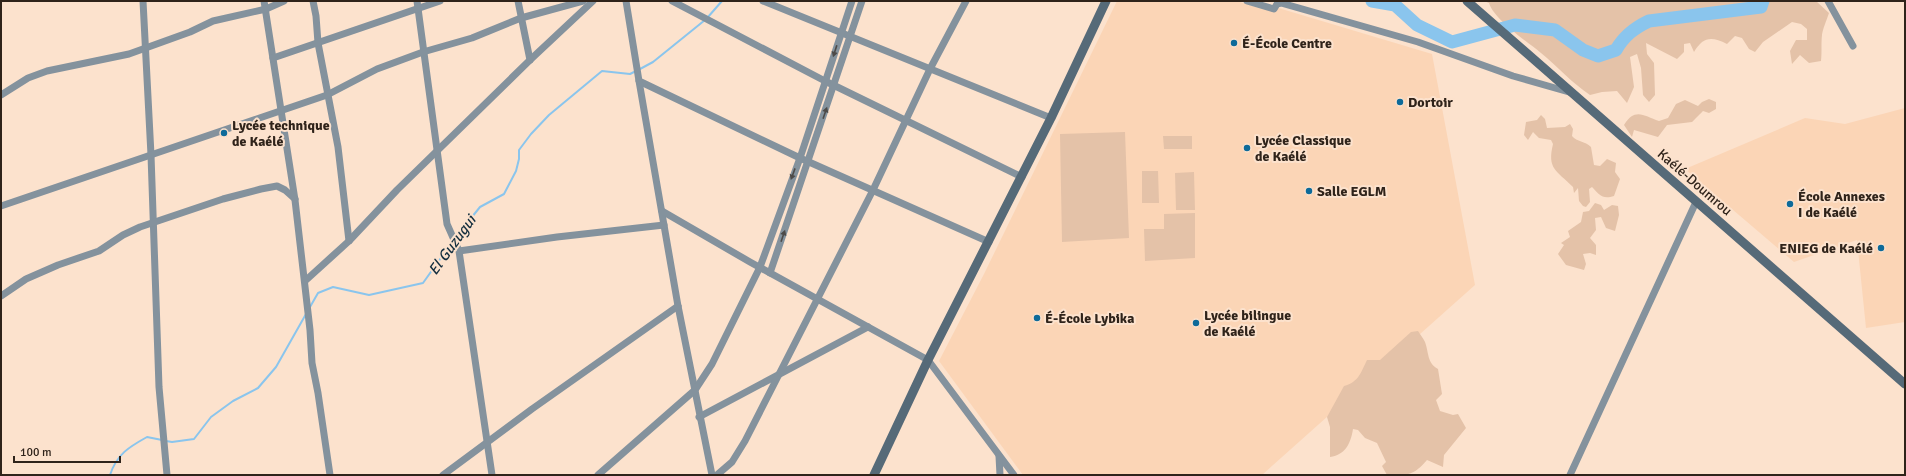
<svg xmlns="http://www.w3.org/2000/svg" width="1906" height="476" viewBox="0 0 1906 476" font-family="Signika,sans-serif">
	<rect width="100%" height="100%" fill="#fce2cd"/>
	<g fill="#fbd5b6">
		<polygon points="1117,1 1237,1 1262,9 1265,4 1432,54 1475,285 1262,475 1023,475 939,361 984,274"/>
		<polygon points="1905,108 1905,322 1866,328 1857,240 1794,262 1685,169 1805,118 1845,124"/>
	</g>
	<g fill="#e4c2a8">
		<path d="M1484,1H1816L1829,13C1827,19 1822,31 1822,35C1821,44 1822,51 1821,61L1809,63L1800,55L1792,64L1790,51L1796,40H1807V29L1801,24L1792,22L1763,42L1755,52L1749,49L1742,38L1735,36L1727,44C1711,36 1703,37 1694,52L1690,43L1684,44V52L1677,59L1646,43L1647,54L1654,63L1655,95L1649,102L1643,95L1641,68L1637,54L1630,57L1634,87L1627,103L1617,91L1602,92L1590,95C1572,83 1558,67 1541,53C1527,41 1495,21 1489,3Z"/>
		<path d="M1709,99L1716,102V109L1709,113L1703,111L1692,122L1667,125L1658,137L1634,130L1632,137L1624,125C1635,107 1644,116 1659,121L1668,118L1676,104L1685,100L1698,106L1702,102Z"/>
		<path d="M1541,115L1545,119L1547,128L1565,127L1570,124L1573,129L1572,136C1577,142 1585,141 1591,147L1594,165L1600,166L1607,159L1616,163L1615,172L1620,179L1614,196C1602,200 1599,194 1592,187L1589,189L1590,202L1586,207L1583,206L1579,201L1578,188L1574,193L1573,187C1556,170 1547,169 1553,144L1551,140L1539,138L1533,132L1528,140L1524,135L1526,122L1537,120Z"/>
		<polygon points="1125,132 1129,238 1062,242 1060,134"/>
		<polygon points="1163,136 1192,136 1192,149 1164,149"/>
		<polygon points="1142,171 1158,171 1159,203 1142,203"/>
		<polygon points="1194,172 1195,210 1176,210 1175,173"/>
		<polygon points="1595,203 1601,205 1604,210 1612,205 1618,206 1619,215 1615,231 1606,228 1601,217 1595,218 1596,230 1590,238 1596,245 1596,255 1590,253 1583,254 1586,264 1584,270 1566,265 1558,254 1564,245 1561,243 1570,237 1568,231 1581,222 1583,212 1589,211"/>
		<polygon points="1195,213 1195,258 1145,261 1144,229 1164,229 1164,214"/>
		<path d="M1418,331C1420,334 1423,338 1425,342C1429,353 1427,363 1438,369L1442,394L1436,400L1440,411L1453,415L1458,414L1466,428L1444,455L1443,467L1427,460C1413,476 1409,475 1387,475L1382,466L1386,462L1377,443L1365,438L1358,430L1353,429C1351,442 1346,455 1330,457V427L1327,417L1344,386C1359,382 1361,372 1367,360H1380L1411,332Z"/>
	</g>
	<g fill="none" stroke-linecap="round" stroke-linejoin="round">
		<g stroke="#8ac5ed" stroke-width="2">
			<polyline points="708,17 722,1"/>
			<polyline points="640,69 653,62 705,20"/>
			<polyline points="455,238 480,207 504,194 516,171 519,159 519,150 531,134 549,115 602,71 630,74 636,71"/>
			<polyline points="310,307 318,293 333,287 369,295 423,283 453,241"/>
			<polyline points="166,441 172,442 194,439 211,417 233,401 258,388 276,367 306,314"/>
			<path d="M110,475C117,454 129,447 147,437L162,440"/>
		</g>
		<path stroke="#8ac5ed" stroke-width="13" d="M1372,1L1395,5L1417,25L1452,42L1515,25L1555,30L1583,50L1598,56L1616,50C1624,36 1634,28 1649,21L1761,7L1763,1"/>
		<g stroke="#84929d" stroke-width="7">
			<polyline points="143,1 151,155 159,387 167,475"/>
			<polyline points="264,1 295,200 310,330 312,363 318,393 330,475"/>
			<polyline points="313,1 316,16 318,43 338,147 349,241"/>
			<polyline points="417,1 447,224 459,251 492,475"/>
			<polyline points="518,1 530,60"/>
			<polyline points="626,1 639,81 800,158 989,242"/>
			<polyline points="672,1 825,81 1022,177"/>
			<polyline points="763,1 1051,118"/>
			<polyline points="1247,1 1274,9 1277,4 1281,3 1418,42 1513,76 1569,92"/>
			<polyline points="1828,1 1853,46"/>
			<polyline points="273,58 440,1"/>
			<polyline points="639,81 678,306 712,475"/>
			<polyline points="1,95 28,78 47,71 129,54 190,32 213,21 266,9 284,1"/>
			<polyline points="1,206 327,95 377,69 423,52 472,38 521,18 583,1"/>
			<polyline points="662,211 750,262 928,360 1014,475"/>
			<polyline points="459,251 557,237 664,225"/>
			<polyline points="770,273 862,1"/>
			<polyline points="305,281 349,241 397,190 530,60 593,1"/>
			<polyline points="1,296 26,279 58,265 99,251 123,235 140,227 223,199 261,189 277,186 285,190 295,199"/>
			<polyline points="699,417 868,327"/>
			<polyline points="999,456 1000,475"/>
			<polyline points="443,475 532,409 678,306"/>
			<polyline points="598,475 695,390 712,364 760,267 800,158 852,1"/>
			<polyline points="717,475 732,462 745,441 873,190 930,69 966,1"/>
			<polyline points="1570,475 1696,202"/>
		</g>
		<g stroke="#566a78" stroke-width="9">
			<polyline points="1467,1 1905,384"/>
			<polyline points="874,475 928,360 1051,118 1106,1"/>
		</g>
	</g>
	<defs><path id="oneway-solid" d="M-6-.8H1V-3.2L6.5 0L1 3.2V.8H-6Z"/></defs>
	<g fill="#4d4a48">
		<use href="#oneway-solid" transform="translate(835 51) rotate(108)"/>
		<use href="#oneway-solid" transform="translate(825 113) rotate(-71)"/>
		<use href="#oneway-solid" transform="translate(793 174) rotate(110)"/>
		<use href="#oneway-solid" transform="translate(783 236) rotate(-71)"/>
	</g>
	<g fill="#0d6a99" stroke="#fce2cd" stroke-width="1.5">
		<circle cx="1234" cy="43" r="4"/>
		<circle cx="1400" cy="102" r="4"/>
		<circle cx="224" cy="133" r="4"/>
		<circle cx="1247" cy="148" r="4"/>
		<circle cx="1309" cy="191" r="4"/>
		<circle cx="1790" cy="204" r="4"/>
		<circle cx="1881" cy="248" r="4"/>
		<circle cx="1037" cy="318" r="4"/>
		<circle cx="1196" cy="323" r="4"/>
	</g>
	<g text-anchor="middle" stroke-width="4" stroke-linejoin="round" paint-order="stroke">
		<g font-size="14" font-weight="bold" fill="#2f231a" stroke="#fce2cd" text-anchor="start">
			<text x="1242" y="48">É-École Centre</text>
			<text x="1408" y="107">Dortoir</text>
			<text x="232" y="130">Lycée technique<tspan x="232" dy="16">de Kaélé</tspan></text>
			<text x="1255" y="145">Lycée Classique<tspan x="1255" dy="16">de Kaélé</tspan></text>
			<text x="1317" y="196">Salle EGLM</text>
			<text x="1798" y="201">École Annexes<tspan x="1798" dy="16">I de Kaélé</tspan></text>
			<text x="1873" y="253" text-anchor="end">ENIEG de Kaélé</text>
			<text x="1204" y="320">Lycée bilingue<tspan x="1204" dy="16">de Kaélé</tspan></text>
			<text x="1045" y="323">É-École Lybika</text>
		</g>
		<g font-size="14" fill="#2f231a" stroke="#fce2cd">
			<text transform="translate(1695 182) rotate(41)" y="5">Kaélé-Doumrou</text>
		</g>
		<g font-size="15" font-style="italic" fill="#112c3d" stroke="#fce2cd">
			<text transform="translate(452 245) rotate(-54)" y="5">El Guzugui</text>
		</g>
	</g>
	<rect width="1906" height="476" fill="none" stroke="#2f231a" stroke-width="4"/>
	<path d="M14 456v6h106v-6" fill="none" stroke="#2f231a" stroke-width="2"/>
	<text x="20" y="456" font-size="12" fill="#2f231a" stroke="#fce2cd" stroke-width="3" paint-order="stroke">100 m</text>
</svg>
